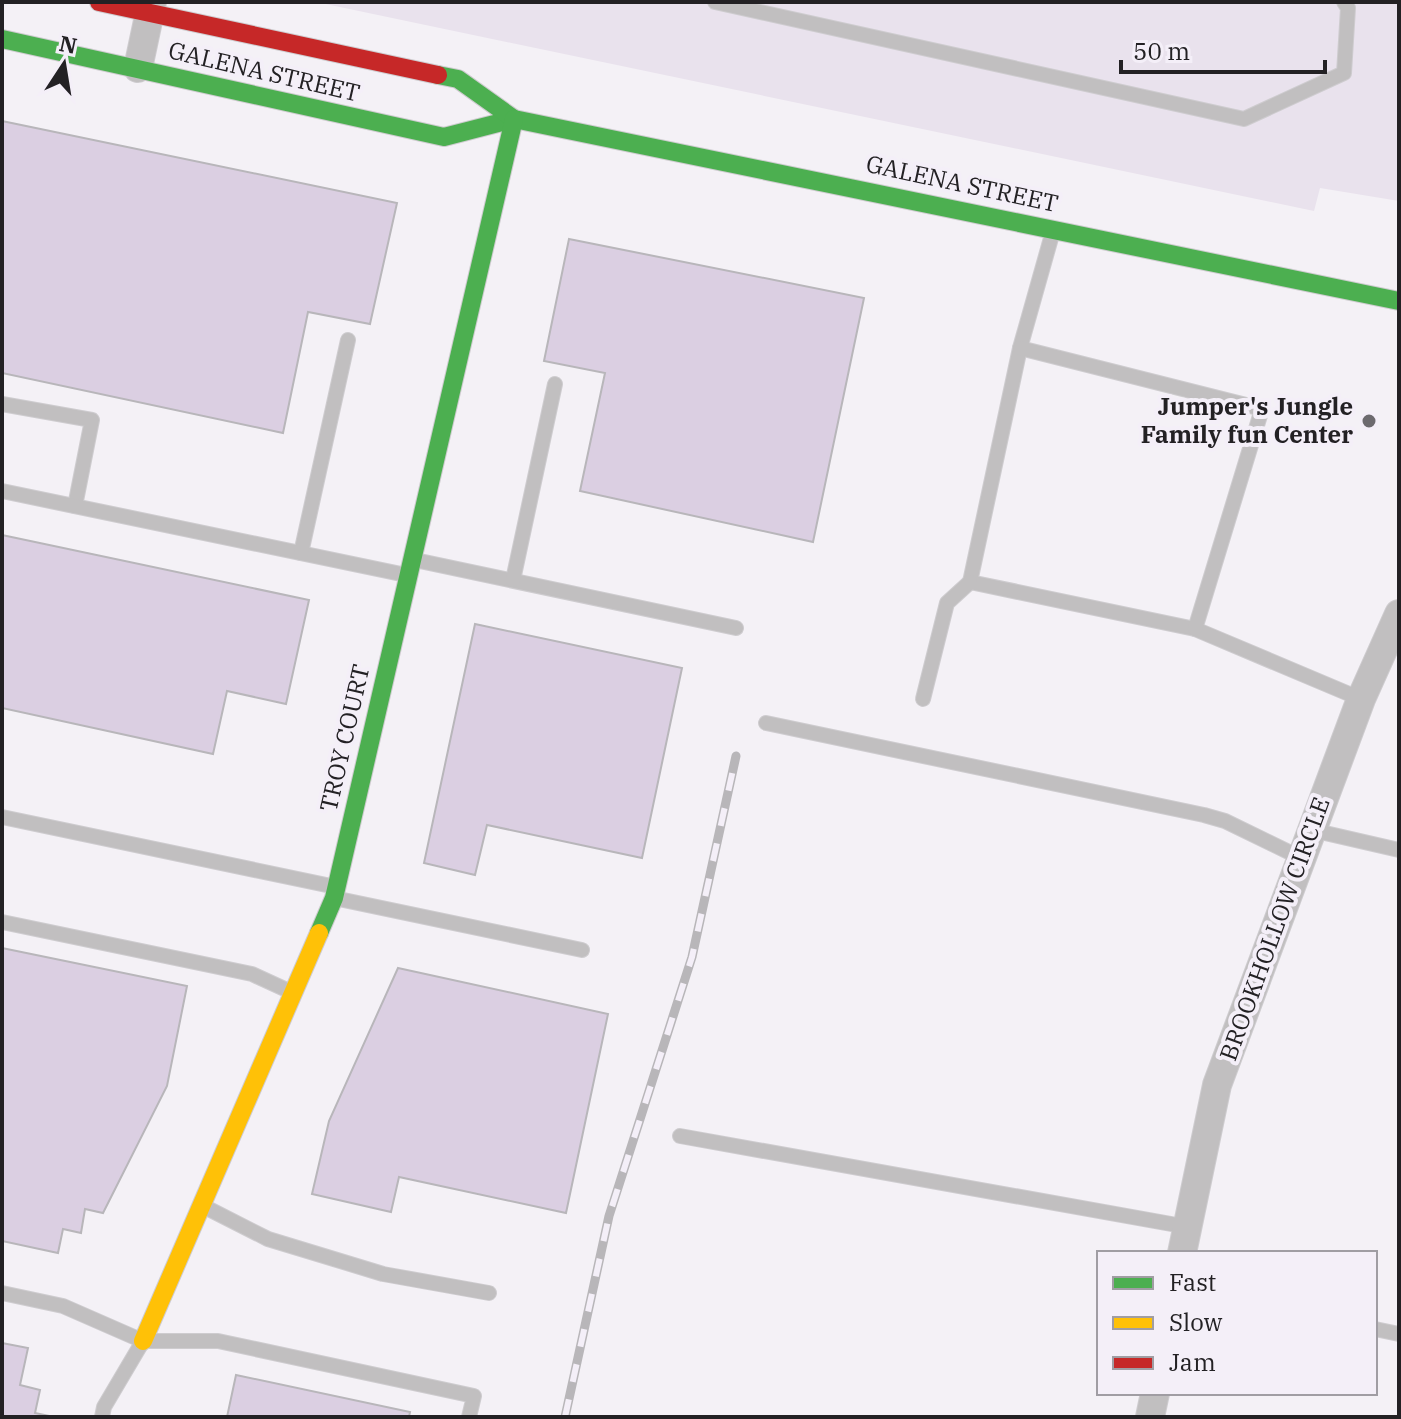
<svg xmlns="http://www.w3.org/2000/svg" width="1401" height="1419" viewBox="0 0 1401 1419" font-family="'IBM Plex Serif',serif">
	<rect width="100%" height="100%" fill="#f4f1f6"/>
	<polygon fill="#e9e2ed" points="316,2 1399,2 1399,201 1320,188 1314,211"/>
	<g fill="#dbcfe2" stroke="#b8b6ba" stroke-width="2">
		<polygon points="2,121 397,203 370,324 308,312 283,433 2,373"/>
		<polygon points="569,239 864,298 813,542 580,491 605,373 544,361"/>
		<polygon points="2,535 309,600 286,704 227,691 213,754 2,708"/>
		<polygon points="475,624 682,668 642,858 487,825 475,875 424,863"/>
		<polygon points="2,948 187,986 167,1086 103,1213 85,1209 81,1233 63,1229 58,1253 2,1241"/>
		<polygon points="398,968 608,1014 566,1213 399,1177 391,1212 312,1194 329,1121"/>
		<polygon points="2,1343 28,1348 20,1385 40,1390 35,1413 54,1417 2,1417"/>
		<polygon points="236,1375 410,1412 409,1417 227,1417"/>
	</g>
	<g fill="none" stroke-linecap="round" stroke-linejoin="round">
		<g stroke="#cecccf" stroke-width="16">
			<g id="lane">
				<polyline points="715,2 1244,119 1344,73 1348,8 1344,2"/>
				<polyline points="1053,231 1020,348 970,582 1195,629 1361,699"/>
				<polyline points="1020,348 1262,409 1195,629"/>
				<polyline points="2,404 92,420 75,506"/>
				<polyline points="2,491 406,575"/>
				<polyline points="301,553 348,340"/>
				<polyline points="415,560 736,628"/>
				<polyline points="513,580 555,384"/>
				<polyline points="923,699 947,603 970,582"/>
				<polyline points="766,723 1204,815 1225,821 1301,858"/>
				<polyline points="2,817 336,887"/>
				<polyline points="1312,830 1399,850"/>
				<polyline points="334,898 582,950"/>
				<polyline points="2,922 252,974 289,991"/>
				<polyline points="680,1136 1188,1227"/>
				<polyline points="203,1206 268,1239 383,1274 489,1293"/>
				<polyline points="2,1293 63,1306 143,1341 218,1341 474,1396 469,1417"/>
				<polyline points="1375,1329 1399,1334"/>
				<polyline points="102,1417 104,1407 143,1341"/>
			</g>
		</g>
		<g stroke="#cecccf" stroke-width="30">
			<g id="street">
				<polyline points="138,68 152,2"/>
				<polyline points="1182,1253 1217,1085 1361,699 1399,614"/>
				<polyline points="1150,1417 1155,1393"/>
			</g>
		</g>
		<g stroke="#cecccf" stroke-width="20">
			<g id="fast">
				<polyline points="2,39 444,137 514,119"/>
				<polyline points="438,75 458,79 514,119 1399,301"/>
				<polyline points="319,933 334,898 514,119"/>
			</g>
		</g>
		<g stroke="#cecccf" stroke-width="20">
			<polyline id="slow" points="143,1341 319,933"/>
		</g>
		<g stroke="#cecccf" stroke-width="20">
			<polyline id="jam" points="99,2 438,75"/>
		</g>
		<use href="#lane" stroke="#c1bfc0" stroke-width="14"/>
		<use href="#street" stroke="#c1bfc0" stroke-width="28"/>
		<use href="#fast" stroke="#4caf50" stroke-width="18"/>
		<use href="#slow" stroke="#ffc107" stroke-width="18"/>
		<use href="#jam" stroke="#c62828" stroke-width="18"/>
		<g stroke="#b8b6b9" stroke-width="9">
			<polyline id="rail" points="565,1417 609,1216 692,957 736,756"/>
		</g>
		<use href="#rail" stroke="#f4eff8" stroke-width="6" stroke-dasharray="18" stroke-linecap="butt"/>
	</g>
	<circle fill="#6c6a6e" stroke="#f4eff8" stroke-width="3" cx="1369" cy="421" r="8"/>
	<g text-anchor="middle" stroke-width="8" stroke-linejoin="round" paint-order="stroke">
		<g font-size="24" fill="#232124" stroke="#f4eff8">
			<text transform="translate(264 72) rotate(13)" y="8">GALENA STREET</text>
			<text transform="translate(962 184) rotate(12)" y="8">GALENA STREET</text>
			<text transform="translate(345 738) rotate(-77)" y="8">TROY COURT</text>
			<text transform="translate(1275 929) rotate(-70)" y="8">BROOKHOLLOW CIRCLE</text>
		</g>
		<g font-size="24" font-weight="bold" fill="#232124" stroke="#f4eff8" text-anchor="end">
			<text x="1353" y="415">Jumper's Jungle<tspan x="1353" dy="28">Family fun Center</tspan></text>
		</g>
	</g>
	<rect width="1401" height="1419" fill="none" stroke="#232124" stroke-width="8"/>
	<rect x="1097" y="1251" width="280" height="144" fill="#f4eff8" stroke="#a09da3" stroke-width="2"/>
	<rect x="1113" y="1277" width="40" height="12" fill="#4caf50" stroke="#a09da3" stroke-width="2"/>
	<text x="1169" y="1291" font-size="24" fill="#232124">Fast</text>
	<rect x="1113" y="1317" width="40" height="12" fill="#ffc107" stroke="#a09da3" stroke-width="2"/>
	<text x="1169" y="1331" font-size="24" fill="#232124">Slow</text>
	<rect x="1113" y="1357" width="40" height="12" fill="#c62828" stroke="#a09da3" stroke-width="2"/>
	<text x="1169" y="1371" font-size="24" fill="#232124">Jam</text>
	<g transform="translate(64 64) rotate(12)" stroke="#f4eff8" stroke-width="6" paint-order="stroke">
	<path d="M0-6L14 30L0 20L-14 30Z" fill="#232124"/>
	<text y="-12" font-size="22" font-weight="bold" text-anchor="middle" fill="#232124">N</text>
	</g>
	<path d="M1121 60v12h204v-12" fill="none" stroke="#232124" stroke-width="4"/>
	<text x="1133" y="60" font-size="24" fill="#232124" stroke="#f4eff8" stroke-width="6" paint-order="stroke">50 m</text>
</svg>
